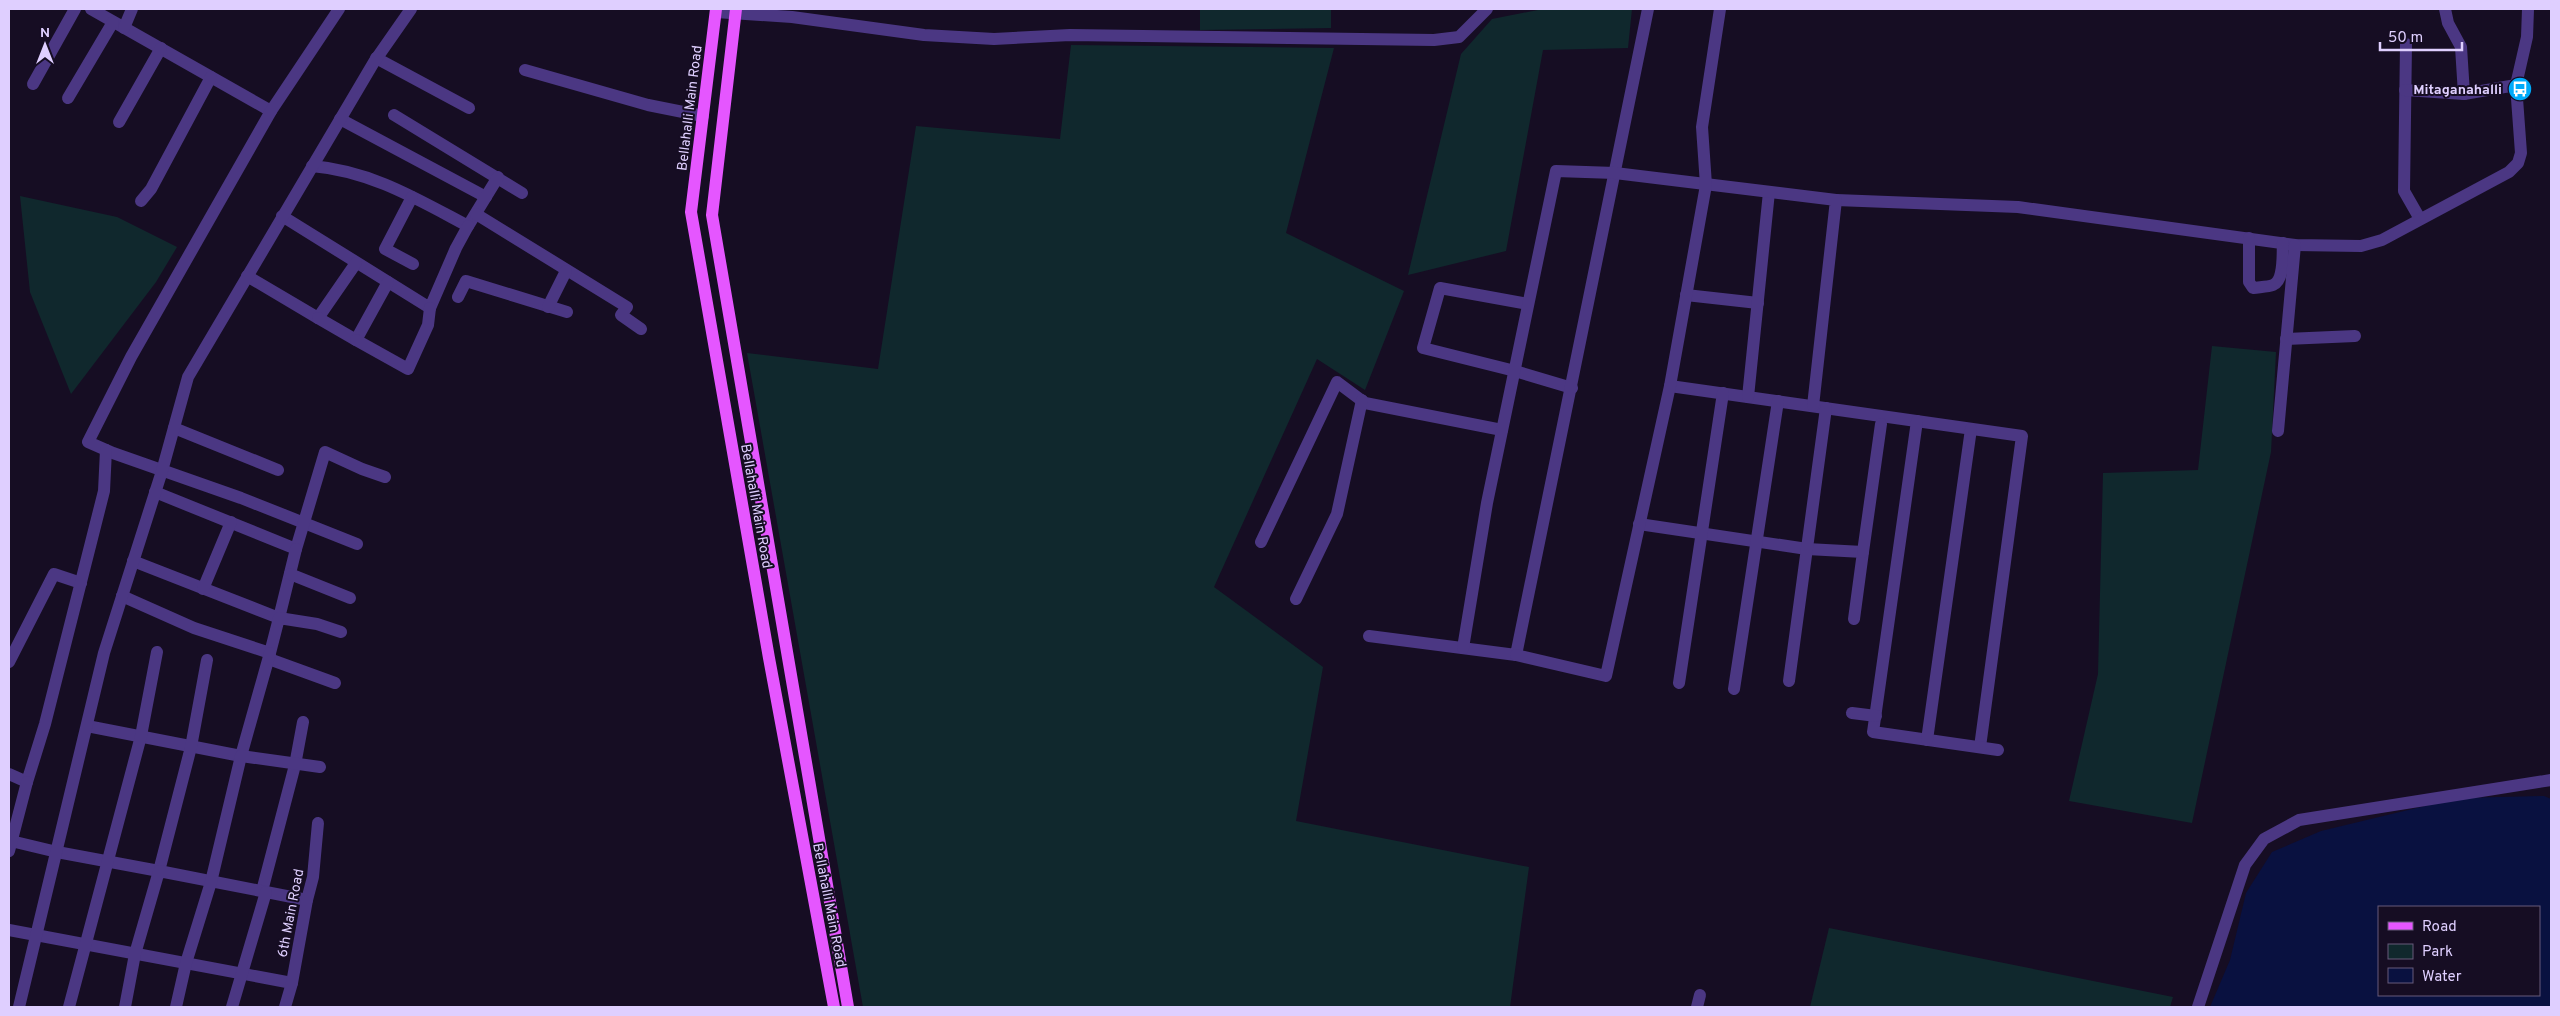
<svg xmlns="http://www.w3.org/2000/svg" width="2560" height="1016" viewBox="0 0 2560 1016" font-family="Overpass,sans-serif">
	<rect width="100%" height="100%" fill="#160d23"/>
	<g fill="#10282d">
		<polygon points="1200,9 1331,9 1331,28 1200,30"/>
		<polygon points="1543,9 1632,9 1628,48 1543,50 1506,251 1408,275 1461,54 1492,19"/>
		<polygon points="1071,45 1334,48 1286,233 1404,291 1365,390 1317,359 1214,587 1323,667 1296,821 1529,867 1510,1007 863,1007 747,353 878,369 916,126 1060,139"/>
		<polygon points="20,196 117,217 177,247 156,282 71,394 30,292"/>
		<polygon points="2212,346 2276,352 2271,452 2192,823 2069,801 2098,674 2103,473 2198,470"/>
		<polygon points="1829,928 2173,997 2170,1007 1810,1007"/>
	</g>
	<path fill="#091140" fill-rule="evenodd" d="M2544,796L2551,799V1007H2210L2230,960L2246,893L2272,852L2321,831L2458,798ZM2379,907H2539V995H2379Z"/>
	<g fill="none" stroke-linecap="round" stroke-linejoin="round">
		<g stroke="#4b3783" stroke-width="12">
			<polyline points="91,9 271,111"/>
			<polyline points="339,9 271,111 131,357 88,442 113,453 241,498 357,544"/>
			<polyline points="2445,9 2448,23 2461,47 2464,94"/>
			<polyline points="716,12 792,17 924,35 994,39 1070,35 1434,40 1459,37 1487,9"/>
			<polyline points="124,28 132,9"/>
			<polyline points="2406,44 2404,191 2420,219"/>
			<polyline points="376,58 469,108"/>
			<polyline points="525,70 648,105 703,116"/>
			<polyline points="33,84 75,9"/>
			<polyline points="2405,90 2464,94 2516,85"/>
			<polyline points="68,98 113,22"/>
			<polyline points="394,115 522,193"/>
			<polyline points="340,119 486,197"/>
			<polyline points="119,122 161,48"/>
			<path d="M312,166C371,171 417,199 468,226L498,177"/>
			<polyline points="412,197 385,249 413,264"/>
			<polyline points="1836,200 2018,207 2295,245 2361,246 2382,240 2509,172 2518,163 2521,153 2516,85 2527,37 2528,9"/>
			<polyline points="141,201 151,189 211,77"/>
			<polyline points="476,214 627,307 621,315 641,329"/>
			<polyline points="282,216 430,308 456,248 468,226"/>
			<path d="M2249,238V282L2253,288C2259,287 2268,287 2273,285C2285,280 2282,254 2283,243"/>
			<polyline points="247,276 318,318 356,263"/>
			<polyline points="1686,295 1758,303"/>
			<polyline points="458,297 466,281 567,312"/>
			<polyline points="1528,304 1440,288 1423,348 1515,371 1572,388"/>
			<polyline points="548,307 566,271"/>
			<polyline points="318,318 356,340 388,282"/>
			<polyline points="2286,339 2355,336"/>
			<polyline points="356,340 408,369 428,325 430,308"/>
			<polyline points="1670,386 2022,436 1980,747"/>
			<polyline points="1748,397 1769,192"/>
			<polyline points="1917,421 1873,732 1998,750"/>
			<polyline points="174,428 278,470"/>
			<polyline points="2278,431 2295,245"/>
			<polyline points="155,492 296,549 325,452 362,469 385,477"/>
			<polyline points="1639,524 1807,549 1863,552 1854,619"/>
			<polyline points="1261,542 1337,382 1365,403 1502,430"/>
			<polyline points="1863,552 1881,424"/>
			<polyline points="133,561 279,618 296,549"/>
			<polyline points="290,574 350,598"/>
			<polyline points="203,589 231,522"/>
			<polyline points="122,596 194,628 270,653 279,618 317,624 341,632"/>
			<polyline points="1296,599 1337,514 1362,400"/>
			<polyline points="1369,636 1516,655 1648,9"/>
			<polyline points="1463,648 1487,503 1556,171 1615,173 1836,200 1813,406"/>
			<polyline points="1516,655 1606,676 1670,386 1706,185 1702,127 1720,9"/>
			<polyline points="269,659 335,683"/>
			<polyline points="9,662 54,574 81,583"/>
			<polyline points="1789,681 1826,408"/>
			<polyline points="1679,683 1723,393"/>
			<polyline points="1734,689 1778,401"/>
			<polyline points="1852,713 1876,716"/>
			<polyline points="87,726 241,756 270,653"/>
			<polyline points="1927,740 1971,429"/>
			<polyline points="9,774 27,782 45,724 104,491 106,450"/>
			<polyline points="11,841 57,852 159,871 191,747 207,660"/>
			<polyline points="9,851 27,782"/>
			<polyline points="262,891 295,765 303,722"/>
			<polyline points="9,930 292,983"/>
			<polyline points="19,1007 104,653 162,471 188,377 374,62 411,9"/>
			<polyline points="69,1007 141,736 157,652"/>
			<polyline points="125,1007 135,954 159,871 307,900"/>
			<polyline points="176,1007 186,963 211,882 241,756 320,767"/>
			<polyline points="232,1007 266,892"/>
			<polyline points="285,1007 292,983 307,900 313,877 318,823"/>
			<polyline points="1697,1007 1700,995"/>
			<polyline points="2198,1007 2245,865 2264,839 2299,820 2551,780"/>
		</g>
		<g stroke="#e556ff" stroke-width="12">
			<polyline points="716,9 691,212 769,658 834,1007"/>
			<polyline points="736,9 712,215 848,1007"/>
		</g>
	</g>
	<defs>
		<g id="bus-disc" transform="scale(1.25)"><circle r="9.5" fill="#00aafa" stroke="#160d23"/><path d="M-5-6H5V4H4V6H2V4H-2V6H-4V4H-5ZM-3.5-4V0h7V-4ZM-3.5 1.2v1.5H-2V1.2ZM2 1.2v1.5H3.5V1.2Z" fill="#fff"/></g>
	</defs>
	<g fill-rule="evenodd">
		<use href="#bus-disc" x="2520" y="89"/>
	</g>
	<g text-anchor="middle" stroke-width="4" stroke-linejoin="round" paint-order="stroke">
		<g font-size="14" font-weight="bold" fill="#dfcfff" stroke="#160d23" text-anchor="end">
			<text x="2502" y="94">Mitaganahalli</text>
		</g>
		<g font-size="14" fill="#dfcfff" stroke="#160d23">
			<text transform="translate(689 108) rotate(-83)" y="5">Bellahalli Main Road</text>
			<text transform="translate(757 506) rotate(80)" y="5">Bellahalli Main Road</text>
			<text transform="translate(830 905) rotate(79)" y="5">Bellahalli Main Road</text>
			<text transform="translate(290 913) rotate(-79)" y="5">6th Main Road</text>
		</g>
	</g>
	<rect width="2560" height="1016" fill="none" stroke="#dfcfff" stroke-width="20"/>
	<rect x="2378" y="906" width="162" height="90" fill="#160d23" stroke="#665b7b"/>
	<rect x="2388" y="922" width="25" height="8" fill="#e556ff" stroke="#665b7b"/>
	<text x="2422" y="931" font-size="15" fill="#dfcfff">Road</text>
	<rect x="2388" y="944" width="25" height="15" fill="#10282d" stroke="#665b7b"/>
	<text x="2422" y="956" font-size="15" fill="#dfcfff">Park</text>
	<rect x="2388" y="968" width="25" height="15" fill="#091140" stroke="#665b7b"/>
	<text x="2422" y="981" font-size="15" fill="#dfcfff">Water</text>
	<g transform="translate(45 45)" stroke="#160d23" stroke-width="4" paint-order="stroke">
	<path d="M0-4L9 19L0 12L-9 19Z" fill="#dfcfff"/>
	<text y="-8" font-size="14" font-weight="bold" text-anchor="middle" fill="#dfcfff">N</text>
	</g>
	<path d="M2380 42v8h82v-8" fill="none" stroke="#dfcfff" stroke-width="2.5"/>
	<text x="2388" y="42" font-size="15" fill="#dfcfff" stroke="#160d23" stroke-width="4" paint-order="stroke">50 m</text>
</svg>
